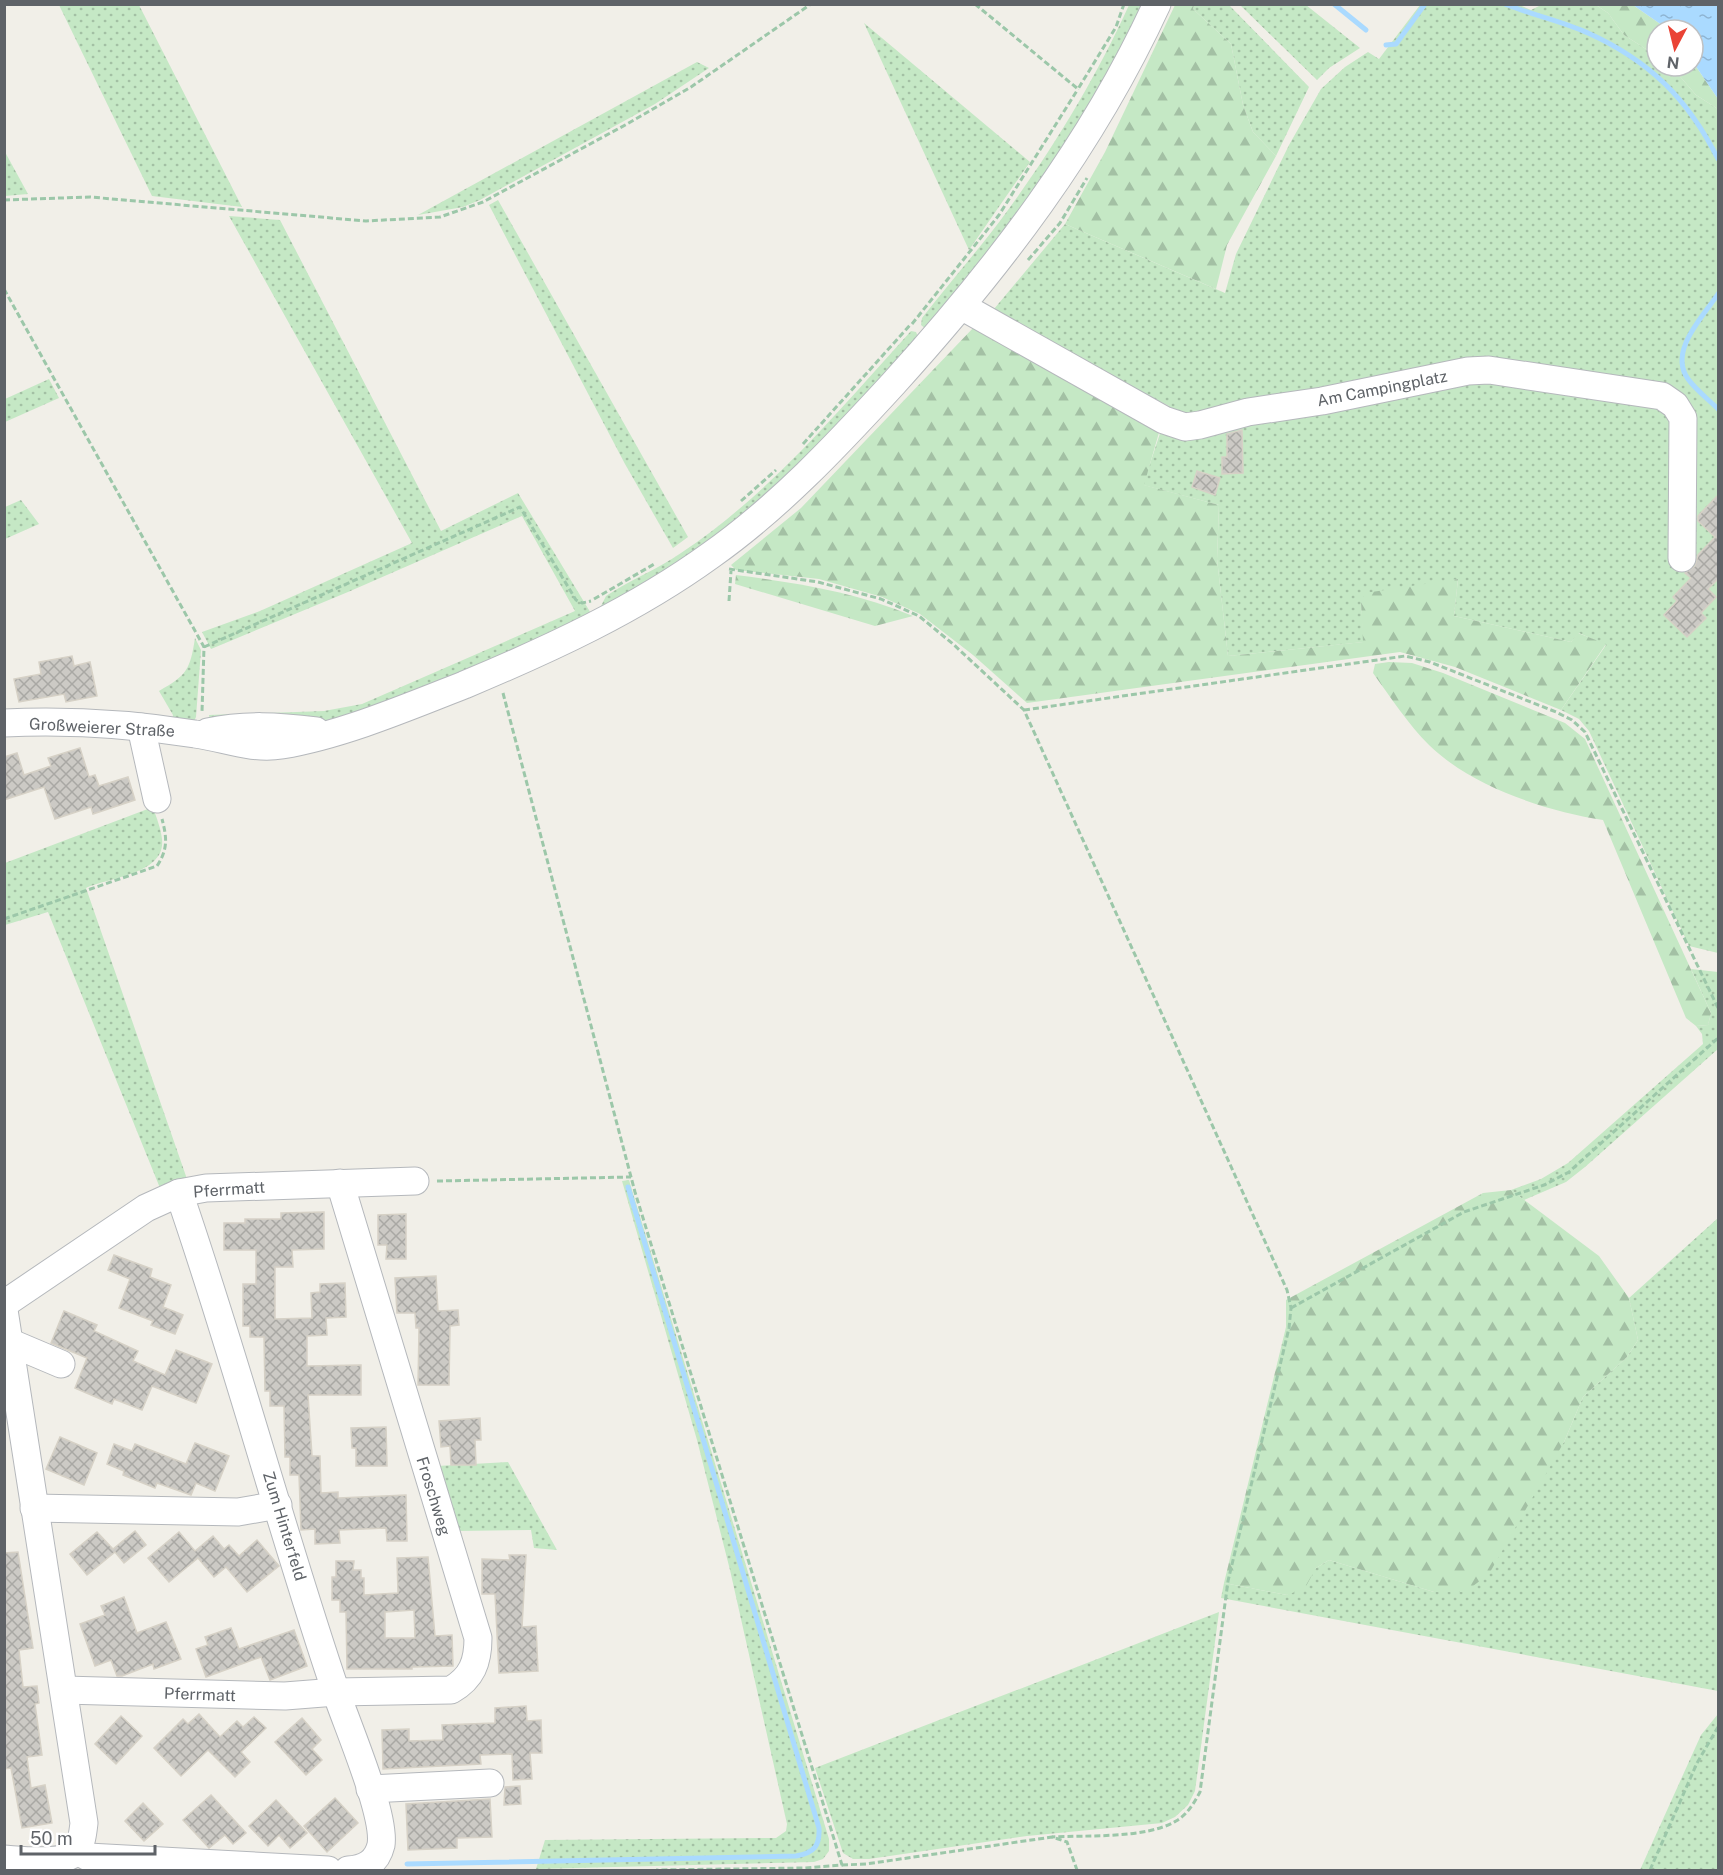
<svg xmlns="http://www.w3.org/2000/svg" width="1723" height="1875" viewBox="0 0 1723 1875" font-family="'Public Sans',sans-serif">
	<defs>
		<pattern id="grass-dots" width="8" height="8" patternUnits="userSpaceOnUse" patternTransform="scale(1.5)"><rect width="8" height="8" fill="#c5e8c5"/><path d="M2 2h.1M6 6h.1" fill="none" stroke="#a3c0a4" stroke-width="1.8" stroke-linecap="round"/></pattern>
		<pattern id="forest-firs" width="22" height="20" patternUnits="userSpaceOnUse" patternTransform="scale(1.5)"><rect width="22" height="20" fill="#c5e8c5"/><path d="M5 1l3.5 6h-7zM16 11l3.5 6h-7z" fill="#a3c0a4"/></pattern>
		<pattern id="water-ripples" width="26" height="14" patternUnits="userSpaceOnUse" patternTransform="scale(1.5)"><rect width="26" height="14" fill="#aadaff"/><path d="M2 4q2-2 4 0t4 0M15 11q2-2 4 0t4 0" fill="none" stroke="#8eb4d2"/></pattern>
		<pattern id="building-cross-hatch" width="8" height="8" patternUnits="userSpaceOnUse" patternTransform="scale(1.5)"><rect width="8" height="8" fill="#cccac5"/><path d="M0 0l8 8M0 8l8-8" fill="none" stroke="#a9a8a4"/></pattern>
	</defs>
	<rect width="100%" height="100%" fill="#f1efe8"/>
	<g fill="url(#grass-dots)">
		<polygon points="1517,4 1531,10 1541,5 1596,5 1608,13 1624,35 1657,56 1657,66 1671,66 1696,95 1718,109 1718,953 1689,946 1589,731 1579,719 1561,710 1606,645 1579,633 1571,642 1454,616 1458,579 1361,602 1364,642 1228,656 1217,559 1219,505 1143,485 1169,406 989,315 1065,224 1225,293 1236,254 1289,145 1321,89 1345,67 1368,52 1379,59 1420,5"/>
		<polygon points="59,5 139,5 242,207 152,196"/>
		<path d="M1129,5H1146L1075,138L927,330L921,325L922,318C950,282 981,247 1008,210C1054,147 1097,76 1129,5Z"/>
		<polygon points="1194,5 1229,5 1309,87 1276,156 1253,132 1243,105 1231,44 1193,9"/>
		<polygon points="1240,5 1306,5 1360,48 1329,68 1317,80"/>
		<polygon points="864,23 1030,162 969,250"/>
		<polygon points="697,62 709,68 655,104 480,200 463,207 418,215"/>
		<polygon points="4,152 5,152 28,194 5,196"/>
		<polygon points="498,200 688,537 673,548 625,464 489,205"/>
		<polygon points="229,216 280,220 441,531 518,493 592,615 590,619 360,715 324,721 210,722 209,715 324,711 362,704 575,611 522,516 348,592 211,649 202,632 260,611 412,543"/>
		<path d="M911,331L916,332L919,339L916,347L751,513L605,611L601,606L606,596C630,580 658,569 681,553C770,494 840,409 911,331Z"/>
		<polygon points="49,379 59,398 5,422 5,399"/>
		<polygon points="21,500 39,524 5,539 5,507"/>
		<path d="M195,638L201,650L196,717L194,721H172L173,715L159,691C187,675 190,670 195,638Z"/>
		<path d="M153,807C156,817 161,828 162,839C166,874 110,877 86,888L187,1179L160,1188L48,912L5,925V863Z"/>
		<polygon points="1691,969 1718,972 1718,1049 1585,1167 1566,1182 1524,1200 1511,1190 1541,1179 1568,1163 1703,1044 1702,1034 1696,1026 1708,1025 1711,1013"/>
		<polygon points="629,1180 829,1839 829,1851 823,1859 814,1862 536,1869 545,1840 776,1838 786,1831 787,1824 730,1570 697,1440 622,1181"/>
		<polygon points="1718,1218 1718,1691 1221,1598 1224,1583 1287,1595 1316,1568 1329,1560 1434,1592 1564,1442 1583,1397 1627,1357 1638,1340 1629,1298"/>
		<polygon points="508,1462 557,1550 534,1548 531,1530 458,1531 437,1466"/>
		<polygon points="1219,1612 1195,1791 1188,1805 1175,1817 1162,1823 1027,1836 869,1859 853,1859 843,1853 815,1768"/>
		<polygon points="1718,1714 1718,1870 1640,1870 1701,1735"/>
	</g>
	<g fill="url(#forest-firs)">
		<polygon points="1175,5 1194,5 1193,9 1231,44 1243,105 1253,132 1276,156 1227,245 1216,289 1065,224 1105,152"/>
		<polygon points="1596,5 1633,5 1669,30 1657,30 1657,56 1624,35 1608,13"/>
		<polygon points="1693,62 1718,99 1718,109 1696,95 1671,66 1693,66"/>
		<polygon points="975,326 1160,429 1144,485 1219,505 1217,559 1228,656 1363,642 1361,602 1365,593 1458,579 1454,616 1571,642 1578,633 1606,644 1561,710 1455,667 1400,652 1027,703 973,655 920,614 882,597 819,579 736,570 731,565 801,508"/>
		<path d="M736,575C798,583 855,592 913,616L875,626L735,584Z"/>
		<path d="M1389,662L1412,663L1443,673L1565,723L1585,739L1711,1013L1708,1025L1696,1026L1686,1018L1603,820C1546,811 1472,787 1429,745C1408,724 1391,698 1373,673L1375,664Z"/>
		<polygon points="1511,1190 1599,1256 1629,1298 1638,1340 1627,1357 1583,1397 1564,1442 1489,1574 1465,1592 1434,1592 1329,1560 1316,1568 1305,1588 1287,1595 1224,1583 1286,1327 1286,1300 1483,1193"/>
	</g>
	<polygon fill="url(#water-ripples)" points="1633,5 1718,5 1718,99 1693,62 1693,30 1669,30"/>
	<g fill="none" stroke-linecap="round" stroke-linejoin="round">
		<g stroke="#aadaff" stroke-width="5">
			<polyline points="1334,4 1366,30"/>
			<path d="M1505,4C1532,15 1562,21 1588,33C1650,61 1688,99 1718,159"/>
			<polyline points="1386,45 1396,44 1425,4"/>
			<path d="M1718,294C1703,317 1668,351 1688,379C1696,390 1709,400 1718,409"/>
			<path d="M407,1864L796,1856C814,1853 820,1846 819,1828L628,1187"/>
		</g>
	</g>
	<g fill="url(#building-cross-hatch)" stroke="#d6d1c6" stroke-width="1.5" fill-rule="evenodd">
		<polygon points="1242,430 1243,473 1222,474 1222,457 1227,457 1227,434"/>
		<polygon points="1197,471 1220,478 1215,495 1192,487"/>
		<polygon points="1719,494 1719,578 1708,589 1716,597 1701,613 1706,618 1687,637 1664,615 1677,601 1673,597 1691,578 1685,573 1695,566 1698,555 1715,537 1698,521 1698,516"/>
		<polygon points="72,656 74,666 90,662 97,696 66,702 64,694 19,702 14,679 41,674 39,662"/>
		<polygon points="80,748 89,777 95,775 99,786 128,777 135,800 93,814 91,807 55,819 44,787 4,800 4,757 17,753 24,775 51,766 48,758"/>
		<polygon points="324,1212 324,1249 292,1250 293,1267 275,1267 275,1319 312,1318 311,1293 320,1292 320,1284 345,1283 346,1317 326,1318 327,1335 307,1336 307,1366 361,1365 361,1395 308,1395 312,1456 320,1456 321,1493 338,1492 338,1498 406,1495 407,1541 387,1541 386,1528 339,1530 340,1543 315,1544 315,1529 301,1530 299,1475 290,1475 290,1457 285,1457 284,1406 270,1406 270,1391 265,1391 264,1337 250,1337 250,1326 243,1326 243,1284 256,1284 256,1250 224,1250 224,1223 245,1223 245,1219 281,1219 281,1213"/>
		<polygon points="406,1214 406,1259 386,1259 387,1245 378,1245 378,1215"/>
		<polygon points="114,1255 152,1269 150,1277 171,1285 163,1307 183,1315 175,1334 151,1325 153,1321 119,1308 130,1279 108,1270"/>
		<polygon points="436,1276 438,1311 458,1310 459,1325 450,1326 449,1385 418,1385 419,1328 416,1328 415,1313 397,1313 395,1278"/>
		<polygon points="64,1311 97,1325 94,1331 138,1351 133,1361 165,1375 176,1350 212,1364 196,1403 152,1386 142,1410 114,1399 112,1404 75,1388 87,1358 51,1343"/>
		<polygon points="480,1418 481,1440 475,1440 476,1465 451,1465 450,1446 441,1447 439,1421"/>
		<polygon points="386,1427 387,1466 356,1466 356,1448 352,1448 351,1428"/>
		<polygon points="60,1437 97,1453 84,1485 46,1469"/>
		<polygon points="195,1443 229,1456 215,1491 196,1483 191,1495 157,1483 155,1488 123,1475 124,1471 107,1464 114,1444 132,1451 135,1444 186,1464"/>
		<polygon points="135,1531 146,1545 124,1563 115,1552 87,1575 70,1554 97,1532 113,1549"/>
		<polygon points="179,1532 195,1551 213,1536 224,1549 229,1545 239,1556 257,1540 279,1566 247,1592 226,1567 214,1577 198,1558 169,1582 148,1558"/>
		<polygon points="18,1552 33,1648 19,1650 23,1687 37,1686 39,1703 35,1704 42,1755 27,1757 31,1788 45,1785 52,1823 22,1828 11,1768 4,1769 4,1553"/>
		<polygon points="509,1555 526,1555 522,1627 536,1626 538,1671 499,1673 495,1594 482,1594 482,1559 510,1560"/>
		<path d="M428,1557L435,1636L452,1635L453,1666L412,1667V1669H347L346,1612H340V1600H332V1577H336V1561H354L353,1570H361V1578H364V1595L398,1593L397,1558ZM414,1610L415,1638H385V1612Z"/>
		<polygon points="124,1597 137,1633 166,1622 181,1659 154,1669 153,1664 122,1676 117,1676 111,1660 95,1666 80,1624 105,1615 101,1606"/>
		<polygon points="231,1628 239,1649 294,1630 307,1666 270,1680 261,1657 206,1677 196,1649 208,1645 205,1637"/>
		<polygon points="526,1706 527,1721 541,1720 542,1753 530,1753 532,1779 513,1780 512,1754 480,1755 481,1764 383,1769 382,1730 409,1729 409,1741 443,1740 442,1725 495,1723 495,1708"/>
		<polygon points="199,1714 220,1737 237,1721 243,1727 254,1717 266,1728 241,1752 250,1762 235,1777 208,1750 181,1776 154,1748 183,1719 188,1724"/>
		<polygon points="121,1716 142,1736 116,1764 95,1744"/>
		<polygon points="302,1718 321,1740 312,1749 322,1760 306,1775 275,1742"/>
		<polygon points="520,1786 521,1804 504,1805 505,1787"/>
		<polygon points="211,1795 246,1833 233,1844 225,1835 209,1848 183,1820"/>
		<polygon points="335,1798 358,1823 327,1852 304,1826"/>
		<polygon points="490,1799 492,1837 457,1838 457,1848 408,1850 406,1804"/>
		<polygon points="276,1800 307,1833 290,1848 279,1835 268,1846 249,1826"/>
		<polygon points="143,1803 163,1824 144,1841 125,1821"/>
	</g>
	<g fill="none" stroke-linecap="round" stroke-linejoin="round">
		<g stroke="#b5b8bc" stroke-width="29">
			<g id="minor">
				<polyline points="963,307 1164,420 1185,427 1200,425 1248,412 1322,401 1468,371 1489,370 1662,396 1675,405 1683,418 1682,558"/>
				<path d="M4,723C68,720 132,724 195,734C225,738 251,750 282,745C342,735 408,707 464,685C550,649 635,610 711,555C779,507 837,445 893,384C998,268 1091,147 1157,4"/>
				<polyline points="141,727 157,799"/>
				<path d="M208,732C245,724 278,726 316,731"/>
				<path d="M179,1193C236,1358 280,1527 336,1692C347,1725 386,1815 381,1845C377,1862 365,1869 348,1870"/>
				<polyline points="4,1304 146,1208 179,1193 206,1188 415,1181"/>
				<path d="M4,1310L84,1823C83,1831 82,1843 77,1850C66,1866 22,1860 4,1859"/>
				<polyline points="9,1342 61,1364"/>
				<polyline points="34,1508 238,1512 278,1505"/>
				<path d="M64,1690L285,1696L336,1692L451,1690C472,1678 478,1662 478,1638L340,1183"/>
				<polyline points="370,1789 490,1783"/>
				<polyline points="77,1851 88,1857 328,1870"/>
			</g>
		</g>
		<g stroke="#9cc7a9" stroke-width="3" stroke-dasharray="6 3" stroke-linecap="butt">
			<polyline points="975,4 1078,89 1116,27 1124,4"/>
			<polyline points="4,200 90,197 366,221 440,217 483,202 627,124 691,87 811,4"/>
			<polyline points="1028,260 1060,223 1087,178"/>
			<polyline points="4,289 204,647 202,712"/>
			<polyline points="912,324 999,215 1078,89"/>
			<polyline points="803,444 911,324"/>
			<polyline points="741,501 776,470"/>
			<path d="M729,569L818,582L881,599L919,616L953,644L1024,710L1287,1290L1291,1308L1289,1328L1228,1581L1200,1792C1194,1803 1187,1815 1176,1821C1146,1839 1087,1835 1052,1837"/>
			<polyline points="594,599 656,563"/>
			<polyline points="729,601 731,571"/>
			<polyline points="204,647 520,507 576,600 582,603 591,601"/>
			<polyline points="503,693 635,1192 842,1865 805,1868 656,1870"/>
			<polyline points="1024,710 1405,656 1430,662 1556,712 1572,720 1585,732 1718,1008"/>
			<path d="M4,919L157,866C168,849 167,838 162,819"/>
			<polyline points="437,1181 631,1177"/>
			<polyline points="1291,1308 1464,1212 1544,1185 1569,1172 1718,1038"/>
			<polyline points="842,1865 866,1864 1052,1837 1067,1842 1077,1870"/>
			<polyline points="1650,1870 1697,1763 1718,1727"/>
		</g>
		<use href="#minor" stroke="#fff" stroke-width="27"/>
	</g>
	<g text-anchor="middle" stroke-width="6" stroke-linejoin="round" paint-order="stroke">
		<g font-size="16" fill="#5f6368" stroke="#fff">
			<text transform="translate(1382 388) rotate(-11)" y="6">Am Campingplatz</text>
			<text transform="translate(102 727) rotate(3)" y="6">Großweierer Straße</text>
			<text transform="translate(229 1189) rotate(-4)" y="6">Pferrmatt</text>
			<text transform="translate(434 1496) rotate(73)" y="6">Froschweg</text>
			<text transform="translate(285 1526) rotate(73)" y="6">Zum Hinterfeld</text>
			<text transform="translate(200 1694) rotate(2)" y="6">Pferrmatt</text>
		</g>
	</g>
	<rect width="1723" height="1875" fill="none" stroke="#5f6368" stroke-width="12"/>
	<g transform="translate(1675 48) rotate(187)"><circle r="28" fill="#ffffff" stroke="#bfc1c3" stroke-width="1.5"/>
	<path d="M0-4.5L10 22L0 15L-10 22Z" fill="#ea4335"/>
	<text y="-9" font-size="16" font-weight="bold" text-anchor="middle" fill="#5f6368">N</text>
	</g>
	<path d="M21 1845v9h134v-9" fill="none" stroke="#5f6368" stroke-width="3"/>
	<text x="30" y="1845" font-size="18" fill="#5f6368" stroke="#ffffff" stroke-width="4.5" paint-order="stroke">50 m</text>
</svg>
